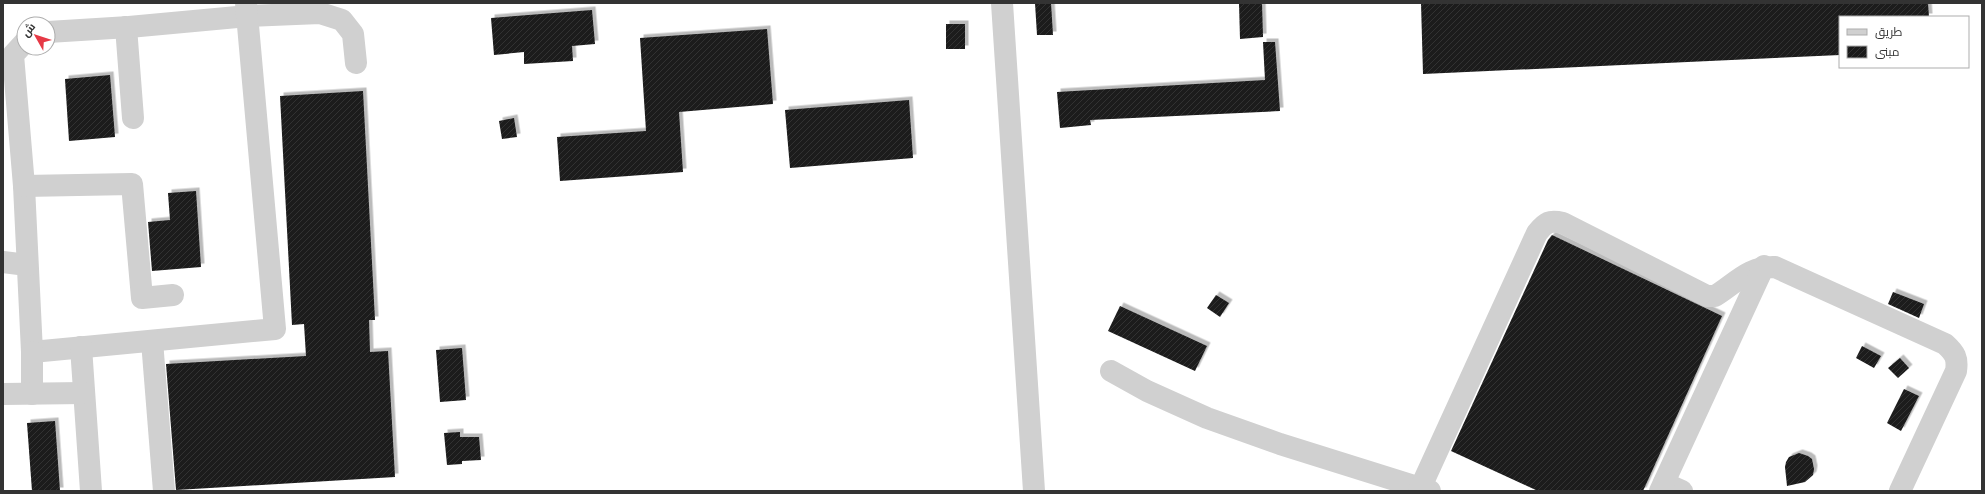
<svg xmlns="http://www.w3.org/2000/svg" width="1985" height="494" viewBox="0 0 1985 494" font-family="'DM Sans',Cairo,sans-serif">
	<defs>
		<pattern id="building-hatch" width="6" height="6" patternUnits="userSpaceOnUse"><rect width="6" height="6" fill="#1a1a1a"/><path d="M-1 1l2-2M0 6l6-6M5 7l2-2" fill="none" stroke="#333"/></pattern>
		<filter id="shadow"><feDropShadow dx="3.5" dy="-3.5" stdDeviation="0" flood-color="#0004"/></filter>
	</defs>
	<rect width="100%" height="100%" fill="#fff"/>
	<g fill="url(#building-hatch)" filter="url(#shadow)">
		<polygon points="1035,3 1051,3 1053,35 1037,35"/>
		<polygon points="1239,3 1262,3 1263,37 1240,39"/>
		<polygon points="1421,3 1928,3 1929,17 1840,17 1840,55 1423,74"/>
		<polygon points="592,10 595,44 572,46 573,61 524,64 524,52 494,55 491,18"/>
		<rect x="946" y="24" width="19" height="25"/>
		<polygon points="767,29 773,104 679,112 683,172 560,181 557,137 646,131 640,38"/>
		<polygon points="1263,42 1275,42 1280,111 1090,120 1091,125 1060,128 1057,92 1265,80"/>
		<polygon points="110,75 115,137 69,141 65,79"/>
		<polygon points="363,91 375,320 369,320 370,352 388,351 395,477 176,490 166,364 306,356 304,324 292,325 280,96"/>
		<polygon points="909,100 913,158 790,168 785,110"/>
		<polygon points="514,118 517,137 502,139 499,121"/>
		<polygon points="196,191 201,267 152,271 148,222 170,220 168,193"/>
		<polygon points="1552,235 1722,316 1643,491 1538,491 1451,451 1548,240"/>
		<polygon points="1893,292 1924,304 1919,318 1888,304"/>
		<polygon points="1216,295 1229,303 1220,317 1207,308"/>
		<polygon points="1120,306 1207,346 1195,371 1108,331"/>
		<polygon points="1862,346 1881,356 1874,368 1856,358"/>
		<polygon points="462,348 466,400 440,402 436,350"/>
		<polygon points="1900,358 1909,368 1898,378 1888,368"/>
		<polygon points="1904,389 1919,396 1901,431 1887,423"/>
		<polygon points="55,421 60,491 32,491 27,423"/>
		<polygon points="460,432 460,437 479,437 481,460 462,461 462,464 447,465 444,433"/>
		<polygon points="1799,453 1808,456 1812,459 1814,469 1813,475 1805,482 1787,486 1785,467 1786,462 1789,457"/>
	</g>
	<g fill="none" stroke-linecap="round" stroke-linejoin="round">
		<g stroke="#d0d0d0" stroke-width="22">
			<polyline points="1002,3 1034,491"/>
			<polyline points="126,27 133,118"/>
			<polyline points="48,32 129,27 248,16 320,13 342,20 353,34 356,63"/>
			<polyline points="24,43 13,55 24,186 32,352 275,329 246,3"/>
			<polyline points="24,186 132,184 142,298 173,295"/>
			<polyline points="3,262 27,265"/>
			<polyline points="152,341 164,491"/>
			<polyline points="81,347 91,491"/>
			<polyline points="32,352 32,394"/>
			<polyline points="1111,371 1147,391 1207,418 1280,444 1430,491"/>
			<polyline points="3,394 84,393"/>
			<polyline points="1664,483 1682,491"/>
			<path d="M1419,491L1537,233C1546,222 1549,220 1563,223L1707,296H1715C1736,283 1749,266 1775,267L1945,344C1955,353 1958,358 1956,371L1900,491"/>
			<polyline points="1660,491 1764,266"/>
		</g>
	</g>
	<rect width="1985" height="494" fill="none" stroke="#333333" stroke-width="8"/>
	<rect x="1839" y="16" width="130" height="52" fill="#ffffff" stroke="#adadad"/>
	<rect x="1847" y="29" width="20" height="6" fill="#d0d0d0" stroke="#adadad"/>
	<text x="1875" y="36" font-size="12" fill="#333333">طريق</text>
	<rect x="1847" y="46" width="20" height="12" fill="url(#building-hatch)" stroke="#adadad"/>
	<text x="1875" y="56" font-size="12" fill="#333333">مبنى</text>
	<g transform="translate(36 36) rotate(309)"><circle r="19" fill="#ffffff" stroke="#adadad"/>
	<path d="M0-3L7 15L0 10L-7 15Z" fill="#e63946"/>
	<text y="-6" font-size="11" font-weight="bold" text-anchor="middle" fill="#333333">ش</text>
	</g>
</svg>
